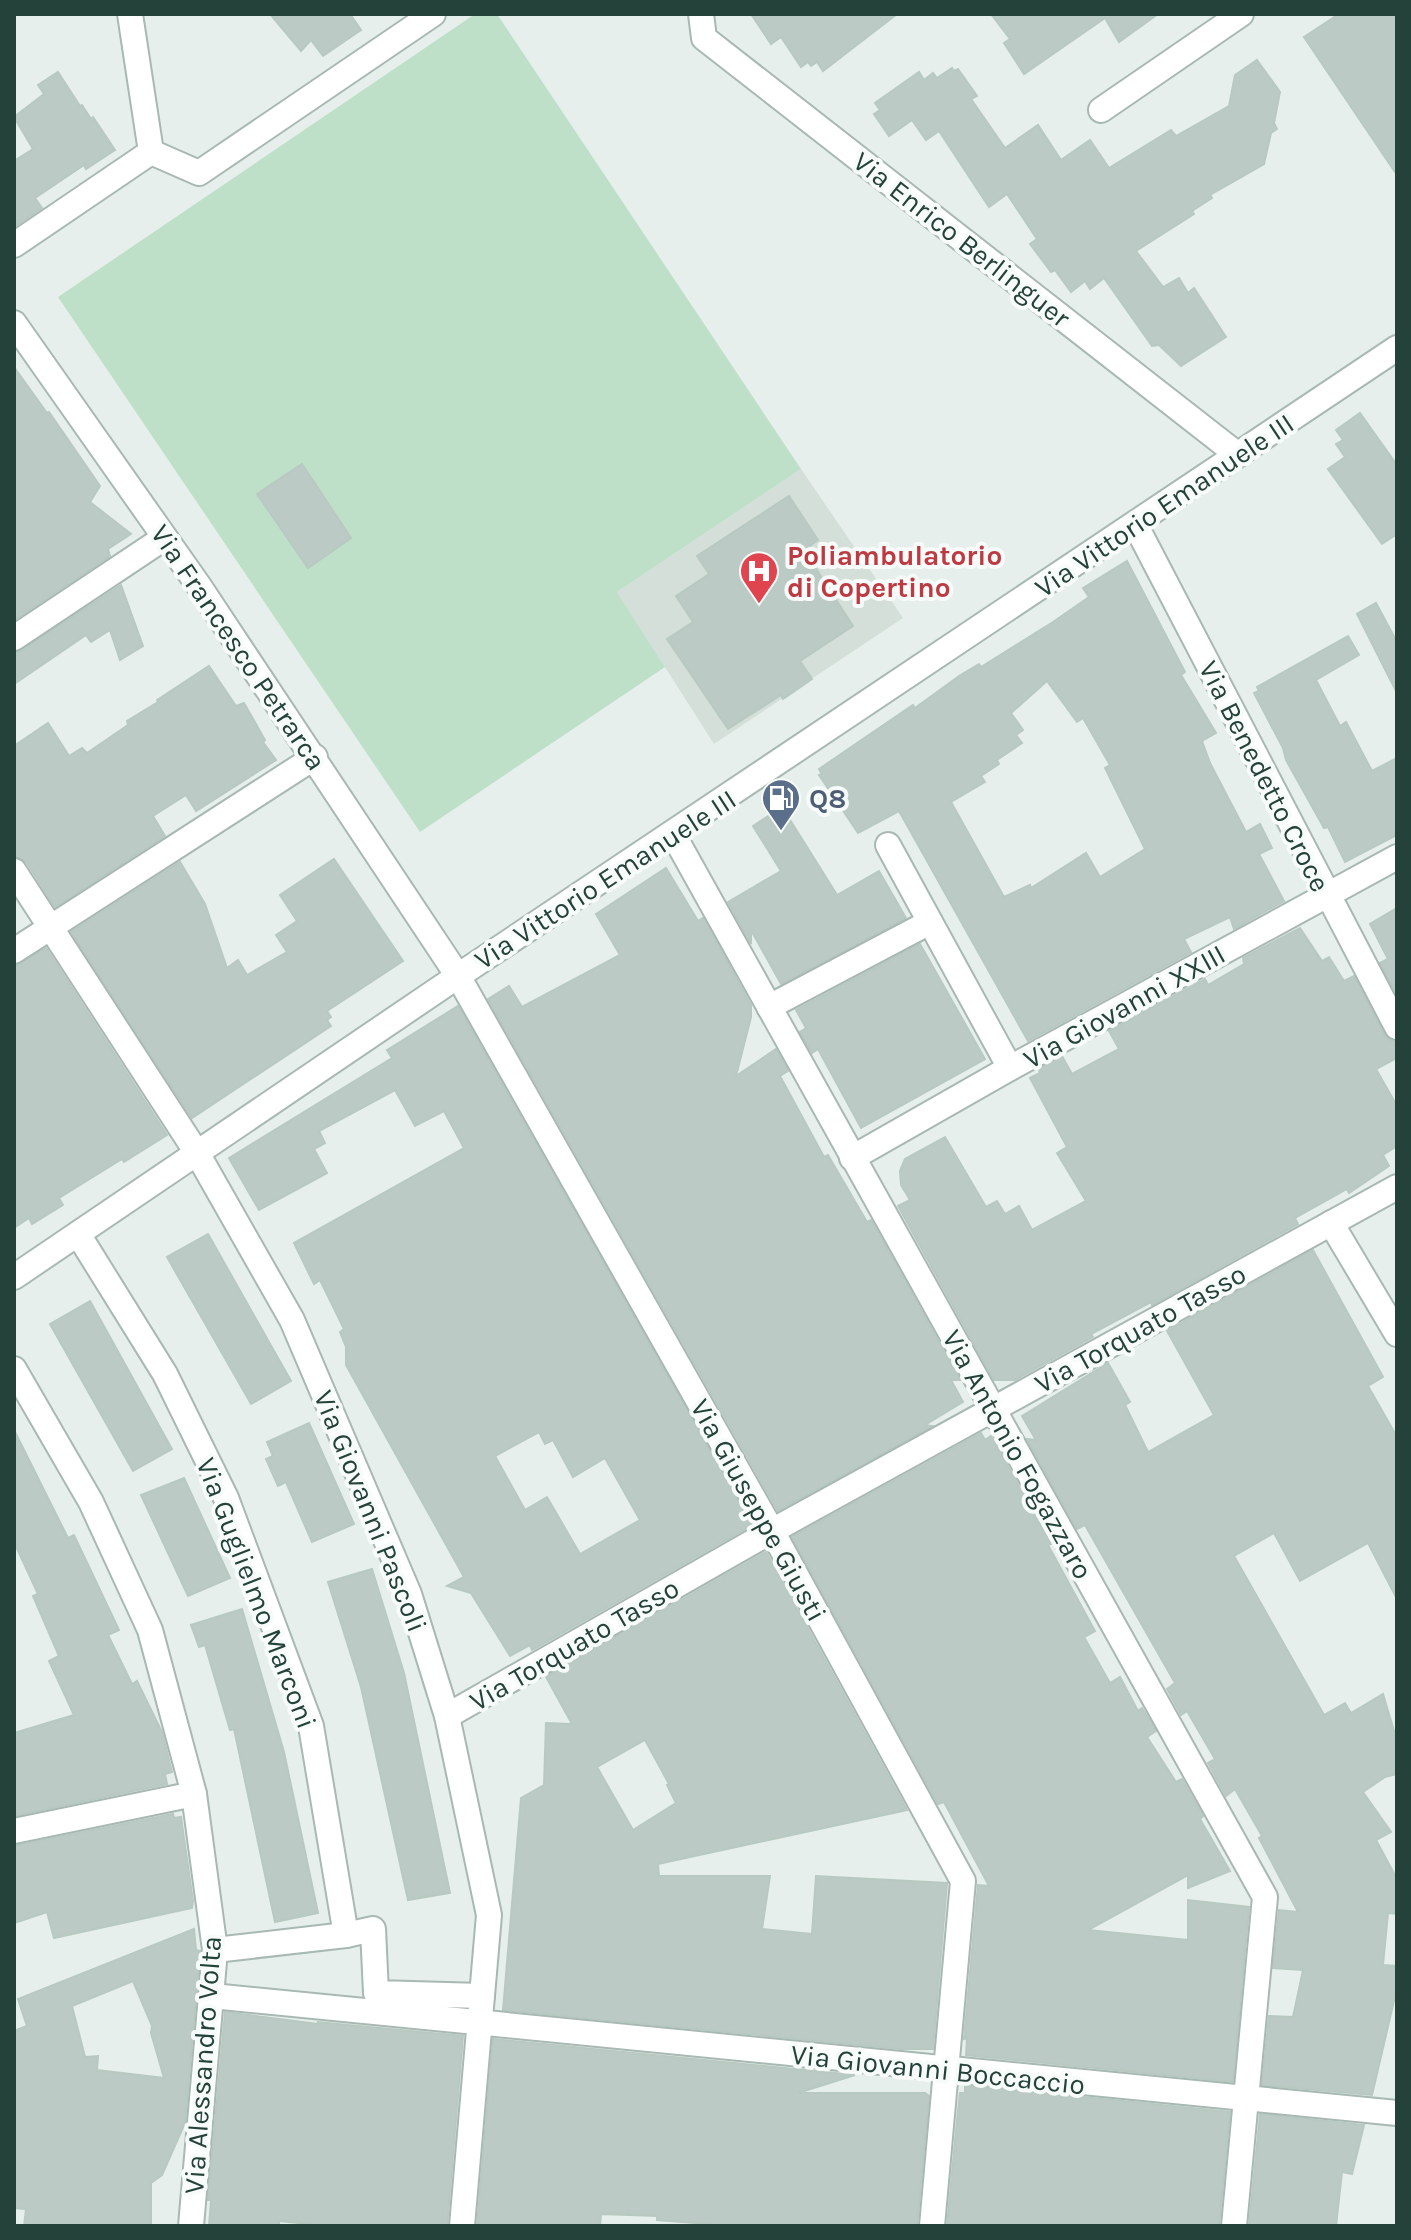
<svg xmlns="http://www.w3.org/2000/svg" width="1411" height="2240" viewBox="0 0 1411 2240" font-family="Karla,sans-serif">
	<rect width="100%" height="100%" fill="#e6efeb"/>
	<polygon fill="#d4dfda" points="801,469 903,618 714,744 617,592"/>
	<polygon fill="#bfe0c8" points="475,14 497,14 801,469 617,592 665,667 420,832 58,297"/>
	<g fill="#bbcac4" stroke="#b8c9c2" stroke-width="2" fill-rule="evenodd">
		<polygon points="270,14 350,14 361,30 323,56 311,40 301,51"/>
		<polygon points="751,14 897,14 823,71 817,62 811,66 808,62 801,67 781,37 771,44"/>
		<polygon points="991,14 1158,14 1119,42 1105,18 1024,74 1004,43 1010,39"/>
		<polygon points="1339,14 1397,14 1397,175 1304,37"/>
		<polygon points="1257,60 1280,92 1274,123 1277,129 1271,133 1264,164 1210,195 1212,198 1192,211 1194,214 1136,251 1163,287 1179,278 1188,293 1194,288 1226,337 1181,366 1159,345 1152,346 1104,278 1090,289 1085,281 1071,292 1055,270 1051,272 1030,244 1037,239 1007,194 989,207 939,131 926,140 912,120 889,136 874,114 880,110 875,103 919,72 924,80 933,73 937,78 952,68 954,71 958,69 977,96 971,99 1005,148 1038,125 1061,160 1090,140 1109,168 1171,130 1176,136 1229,106 1235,75"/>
		<polygon points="58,72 80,106 82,105 91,119 93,117 115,150 86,169 84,165 35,198 42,208 14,227 14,161 33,149 14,117 44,94 38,85"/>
		<polygon points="14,367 47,413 49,412 100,486 90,502 131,534 108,549 110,556 14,620"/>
		<polygon points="1360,413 1397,465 1397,534 1382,544 1328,469 1345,457 1336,444 1343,440 1336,430"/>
		<polygon points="302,464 351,538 308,568 257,494"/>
		<polygon points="789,496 818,540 804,550 853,626 800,661 812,679 783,699 781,695 728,729 667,639 693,622 676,596 709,574 697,556"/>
		<path d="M1127,561L1185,672L1181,675L1216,733L1202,741L1210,763L1246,832L1260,824L1272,848L1259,854L1284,901L1234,929L1230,917L1184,939L1191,952L1028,1041L899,811L858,833L819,775L822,774L819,769L913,705L915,708L959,676L979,664L981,667L1053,622L1089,597L1083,588ZM1047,681L1077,722L1083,718L1110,765L1105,768L1145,849L1100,877L1086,853L1031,888L1030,885L1004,897L951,802L985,782L981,776L999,764L997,760L1022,743L1016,735L1023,730L1011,713Z"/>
		<polygon points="121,585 143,646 120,660 110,630 91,642 86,635 14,684 14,653 22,650"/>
		<polygon points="1376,603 1397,642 1397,693 1357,614"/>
		<polygon points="1348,636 1359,655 1316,680 1340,726 1346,722 1372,771 1397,758 1397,835 1345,862 1328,827 1324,828 1286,760 1283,748 1254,693 1259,691 1257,687"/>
		<polygon points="209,666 236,706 244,703 265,740 263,742 276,760 196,811 186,795 153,816 165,836 55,907 27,863 14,856 14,746 48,723 69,756 82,748 87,753 128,725 127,721 158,702 157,700"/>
		<polygon points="782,807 837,895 879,871 906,918 781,984 751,930 751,944 728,902 781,871 753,826"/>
		<polygon points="334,859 403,961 327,1011 331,1017 327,1020 331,1026 192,1118 71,932 180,862 205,904 227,968 238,960 247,975 287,952 276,935 297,921 280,895"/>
		<polygon points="666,868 698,921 703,918 751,1005 751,1017 736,1076 776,1049 788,1071 780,1076 824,1157 828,1155 867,1222 871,1220 960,1380 951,1380 963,1402 925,1425 932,1426 778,1511 488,999 509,986 522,1007 620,955 596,914"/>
		<polygon points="1397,908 1397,995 1380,963 1388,959 1370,924"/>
		<polygon points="1300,928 1322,961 1329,957 1344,981 1354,976 1384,1034 1390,1040 1397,1042 1397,1058 1376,1069 1397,1106 1397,1146 1383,1155 1389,1166 1349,1193 1347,1189 1295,1218 1298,1224 1152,1305 1151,1302 1091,1334 1093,1337 1015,1380 994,1380 898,1206 910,1200 901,1185 900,1171 905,1159 945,1137 986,1207 997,1201 1005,1214 1019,1206 1032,1230 1086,1201 1057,1153 1067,1147 1030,1078 1040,1073 1039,1069 1062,1056 1072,1074 1119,1049 1109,1031 1205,979 1208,985 1244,964 1243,958"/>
		<polygon points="920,944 985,1059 861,1128 818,1049 812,1053 800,1032 806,1028 796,1010"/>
		<polygon points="46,948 167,1135 124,1162 122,1159 59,1198 63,1205 32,1224 29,1218 14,1228 14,966"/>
		<path d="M458,1006L752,1525L532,1650L530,1645L510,1656L471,1593L447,1586L464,1577L346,1365V1347L340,1332L344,1329L320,1280L314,1284L294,1243L464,1148L444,1111L415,1126L395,1090L319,1131L325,1143L314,1149L327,1173L259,1210L229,1158L392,1058L387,1050ZM539,1432L545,1444L553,1440L573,1477L605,1458L640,1520L580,1554L547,1497L525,1510L495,1456Z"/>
		<polygon points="208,1234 291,1381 251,1404 167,1257"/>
		<polygon points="1313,1250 1383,1377 1368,1386 1397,1437 1397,1599 1368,1543 1300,1581 1274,1533 1234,1556 1324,1715 1345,1703 1351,1713 1383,1694 1397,1741 1397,1774 1385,1777 1363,1792 1391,1832 1376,1840 1397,1879 1397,1914 1388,1913 1383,1965 1397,1966 1397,1988 1372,2095 1262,2085 1269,2016 1293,2017 1303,1970 1273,1968 1279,1910 1298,1912 1259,1838 1262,1836 1235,1789 1226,1796 1208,1763 1215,1759 1187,1711 1181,1715 1167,1689 1175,1683 1085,1525 1077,1529 1027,1439 1036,1440 1022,1416 1108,1363 1130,1402 1125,1405 1148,1452 1214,1415 1167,1331"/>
		<polygon points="90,1301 172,1449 133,1471 50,1324"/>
		<polygon points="309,1423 354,1524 312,1542 286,1482 278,1486 266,1459 273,1456 267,1442"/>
		<polygon points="14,1430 68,1538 74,1535 119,1630 108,1635 132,1684 137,1681 162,1732 172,1772 165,1774 167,1784 14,1816 14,1733 74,1715 49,1661 59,1656 33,1596 38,1594 14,1542"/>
		<polygon points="981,1433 985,1440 991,1436 1051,1544 1048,1545 1095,1631 1084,1637 1110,1683 1120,1677 1138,1711 1142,1708 1156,1731 1147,1737 1176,1782 1182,1779 1203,1816 1200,1819 1230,1871 1188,1888 1188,1875 1088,1930 1188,1940 1188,1900 1249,1907 1233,2082 966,2055 967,2038 964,2039 978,1885 989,1886 944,1802 938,1804 792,1537"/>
		<polygon points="184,1478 230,1578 188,1596 141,1495"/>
		<path d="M766,1552L907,1810L658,1864L659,1876H770L762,1929L812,1934L816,1876L947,1883L933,2049H901L503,2010L521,1798L544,1785L546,1723L572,1724L546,1677ZM645,1740L669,1784L667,1785L676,1803L633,1830L597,1767Z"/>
		<polygon points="372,1569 404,1673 450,1893 408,1900 361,1687 328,1582"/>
		<polygon points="242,1609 284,1752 318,1913 275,1922 234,1729 230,1730 205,1645 199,1647 191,1625"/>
		<polygon points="173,1814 174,1818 181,1817 193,1901 192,1908 54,1938 47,1912 14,1923 14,1846"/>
		<path d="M194,1929L196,1950L200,1951L185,2123L162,2175L151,2183V2226H24L26,2209L14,2208V2031L27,2026L18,1999ZM133,1981L152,2026L151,2033L164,2078L97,2070L98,2056L85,2057L72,2006Z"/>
		<polygon points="225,2012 318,2024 318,2022 463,2036 447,2226 327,2226 279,2221 279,2226 209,2226 211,2200 208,2200"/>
		<polygon points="493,2039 855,2075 798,2093 925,2093 929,2096 917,2226 734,2226 657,2220 657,2216 601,2214 600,2226 477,2226"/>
		<polygon points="965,2085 1230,2112 1219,2226 947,2226 957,2120 960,2093 965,2093"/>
		<polygon points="1260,2114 1364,2125 1352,2174 1342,2172 1336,2226 1249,2226"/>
	</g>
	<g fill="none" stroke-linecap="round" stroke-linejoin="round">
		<g stroke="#a8b8b2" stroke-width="28">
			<g id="minor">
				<polyline points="130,14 151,152"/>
				<polyline points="701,14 704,38 1238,455"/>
				<polyline points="1101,110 1241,14"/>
				<polyline points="14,245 151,152 199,173 433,14"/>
				<polyline points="14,323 199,586 458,976 772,1531 963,1881 932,2226"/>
				<polyline points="1135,524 1397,1027"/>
				<polyline points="14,638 164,538"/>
				<polyline points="673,834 1265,1897 1234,2226"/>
				<polyline points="888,845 1010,1068"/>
				<polyline points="14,871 197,1153 292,1320 409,1594 447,1716 489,1915 462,2226"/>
				<polyline points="14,951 315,757"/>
				<polyline points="769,1007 930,922"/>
				<polyline points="852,1158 1010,1068 1397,857"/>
				<polyline points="1331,1223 1397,1334"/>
				<polyline points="78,1234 165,1374 226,1498 311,1726 346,1935"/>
				<polyline points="14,1369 91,1502 150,1630 194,1794 215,1950 191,2226"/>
				<polyline points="447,1716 772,1531 1397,1187"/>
				<polyline points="14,1831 194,1794"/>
				<polyline points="215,1950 346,1935 373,1929 376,1993 482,1996"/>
				<polyline points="212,1996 1397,2113"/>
			</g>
		</g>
		<g stroke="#a8b8b2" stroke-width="28">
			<polyline id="tertiary" points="14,1277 458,976 1397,348"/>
		</g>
		<use href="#minor" stroke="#fff" stroke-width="24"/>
		<use href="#tertiary" stroke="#fff" stroke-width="24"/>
	</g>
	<defs>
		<g id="hospital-pin" transform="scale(2)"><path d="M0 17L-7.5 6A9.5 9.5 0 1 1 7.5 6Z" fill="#e0444e" stroke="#f7fbf9"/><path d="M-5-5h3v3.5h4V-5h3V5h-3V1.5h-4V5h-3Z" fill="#fff"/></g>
		<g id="fuel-pin" transform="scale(2)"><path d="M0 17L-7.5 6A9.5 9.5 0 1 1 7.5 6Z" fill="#5c6f8a" stroke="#f7fbf9"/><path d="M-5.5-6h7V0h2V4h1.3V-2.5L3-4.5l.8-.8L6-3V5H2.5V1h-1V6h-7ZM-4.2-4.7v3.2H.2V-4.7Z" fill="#fff"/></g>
	</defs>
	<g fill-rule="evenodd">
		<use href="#hospital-pin" x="759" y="571"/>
		<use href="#fuel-pin" x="781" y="798"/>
	</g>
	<g text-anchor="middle" stroke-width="8" stroke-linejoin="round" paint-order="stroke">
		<g font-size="28" fill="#24423a" stroke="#f7fbf9">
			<text transform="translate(962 239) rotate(38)" y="10">Via Enrico Berlinguer</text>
			<text transform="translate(1164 505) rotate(-34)" y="10">Via Vittorio Emanuele III</text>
			<text transform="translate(239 647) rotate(56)" y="10">Via Francesco Petrarca</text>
			<text transform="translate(1265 776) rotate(63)" y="10">Via Benedetto Croce</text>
			<text transform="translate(605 879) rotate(-33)" y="10">Via Vittorio Emanuele III</text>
			<text transform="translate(1124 1006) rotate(-29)" y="10">Via Giovanni XXIII</text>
			<text transform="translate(1140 1328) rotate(-29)" y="10">Via Torquato Tasso</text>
			<text transform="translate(1018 1454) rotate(61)" y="10">Via Antonio Fogazzaro</text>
			<text transform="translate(759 1510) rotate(61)" y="10">Via Giuseppe Giusti</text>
			<text transform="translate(371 1511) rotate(68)" y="10">Via Giovanni Pascoli</text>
			<text transform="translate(257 1593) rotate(69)" y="10">Via Guglielmo Marconi</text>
			<text transform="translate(574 1644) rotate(-30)" y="10">Via Torquato Tasso</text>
			<text transform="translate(202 2065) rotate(-86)" y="10">Via Alessandro Volta</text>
			<text transform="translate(938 2069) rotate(6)" y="10">Via Giovanni Boccaccio</text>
		</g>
		<g font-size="28" font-weight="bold" fill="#be3a42" stroke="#f7fbf9" text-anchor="start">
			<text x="787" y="565">Poliambulatorio<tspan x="787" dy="32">di Copertino</tspan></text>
		</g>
		<g font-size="28" font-weight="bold" fill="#4e5e75" stroke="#f7fbf9" text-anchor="start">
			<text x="809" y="808">Q8</text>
		</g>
	</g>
	<rect width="1411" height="2240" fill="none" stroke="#24423a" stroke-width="32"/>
</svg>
